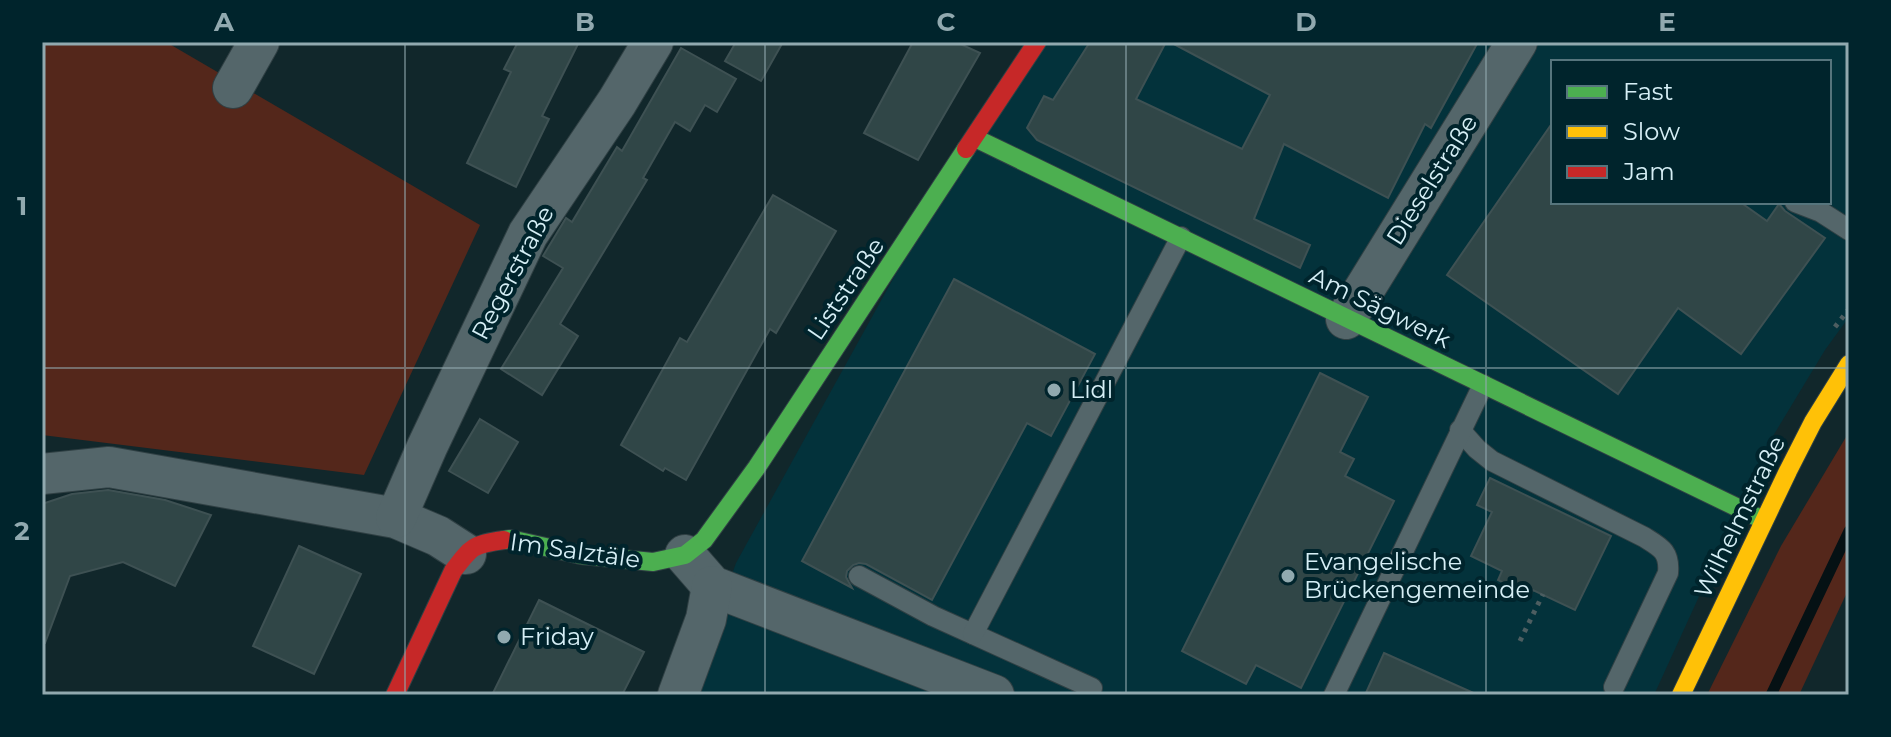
<svg xmlns="http://www.w3.org/2000/svg" width="1891" height="737" viewBox="0 0 1891 737" font-family="Montserrat,sans-serif">
	<rect width="100%" height="100%" fill="#11272b"/>
	<path fill="#03323b" fill-rule="evenodd" d="M1032,42H1849V317L1825,350L1770,441L1654,695H689L736,563L972,136ZM1553,62H1829V202H1553Z"/>
	<g fill="#54271b">
		<polygon points="42,42 166,42 480,225 364,475 42,435"/>
		<polygon points="1849,432 1849,588 1799,695 1707,695 1781,546"/>
	</g>
	<g fill="none" stroke-linecap="round" stroke-linejoin="round">
		<polyline stroke="#051114" stroke-width="11" points="1771,695 1849,531"/>
	</g>
	<g fill="#304647" stroke="#3e5153" stroke-width="2">
		<polygon points="518,42 579,42 542,116 549,119 516,187 467,163 511,72 504,69"/>
		<polygon points="736,42 783,42 761,81 725,61"/>
		<polygon points="913,42 956,42 980,53 918,160 864,133"/>
		<polygon points="1090,42 1166,42 1136,99 1242,149 1270,95 1170,42 1478,42 1431,128 1425,124 1388,198 1284,144 1254,219 1310,245 1300,268 1037,140 1027,128 1044,96 1053,100"/>
		<polygon points="681,48 736,79 717,112 705,105 690,131 675,122 643,178 647,180 560,324 578,336 542,395 501,369 563,268 543,256 566,218 572,222 617,147 622,151"/>
		<polygon points="1553,122 1553,202 1740,202 1767,221 1779,204 1785,211 1825,238 1741,354 1678,308 1618,394 1447,275"/>
		<polygon points="773,195 836,231 776,333 770,329 686,480 665,468 663,471 621,445 680,338 687,342"/>
		<polygon points="954,279 1095,354 1051,436 1027,423 932,600 866,564 859,563 853,565 847,571 846,577 852,588 802,561"/>
		<polygon points="1320,373 1368,397 1340,452 1354,459 1345,476 1394,501 1301,688 1256,665 1246,684 1182,651"/>
		<polygon points="480,419 518,442 488,493 449,471"/>
		<polygon points="1490,478 1611,536 1575,610 1533,590 1530,596 1498,580 1502,571 1471,556 1492,512 1477,505"/>
		<polygon points="108,490 165,500 211,515 175,586 123,562 70,576 45,643 42,643 42,504 72,494"/>
		<polygon points="299,546 361,574 314,674 253,646"/>
		<polygon points="539,600 644,652 622,695 492,695"/>
		<polygon points="1384,653 1478,695 1365,695"/>
	</g>
	<g fill="none" stroke-linecap="round" stroke-linejoin="round">
		<g stroke="#304044" stroke-width="22">
			<g id="lane">
				<polyline points="1795,202 1821,212 1849,230"/>
				<path d="M1460,430L1477,449L1492,461L1644,537C1660,547 1670,551 1668,573L1614,687"/>
				<polyline points="859,576 933,616 1092,688 1088,695"/>
				<polyline points="973,634 1181,237"/>
				<polyline points="1334,695 1483,385"/>
			</g>
		</g>
		<g stroke="#304044" stroke-width="42">
			<g id="street">
				<polyline points="233,88 259,42"/>
				<polyline points="1346,319 1517,42"/>
				<polyline points="42,474 109,467 396,518 438,536 466,554"/>
				<polyline points="396,518 427,447 528,234 617,102 653,42"/>
				<polyline points="685,555 712,586 994,695"/>
				<polyline points="678,695 706,619 712,586"/>
			</g>
		</g>
		<g stroke="#304044" stroke-width="20">
			<g id="fast">
				<polyline points="975,138 1763,520"/>
				<polyline points="504,540 510,539 581,555 653,562 685,555 704,540 757,467 966,149"/>
			</g>
		</g>
		<g stroke="#304044" stroke-width="20">
			<polyline id="slow" points="1681,695 1788,471 1813,422 1849,364"/>
		</g>
		<g stroke="#304044" stroke-width="20">
			<g id="jam">
				<polyline points="966,149 1037,42"/>
				<path d="M395,695L453,571C471,547 473,544 504,540"/>
			</g>
		</g>
		<g stroke="#4d5e61" stroke-width="5" stroke-dasharray="4 6" stroke-linecap="butt">
			<polyline points="1835,327 1849,309"/>
			<polyline points="1520,641 1543,594"/>
		</g>
		<use href="#lane" stroke="#54666a" stroke-width="20"/>
		<use href="#street" stroke="#54666a" stroke-width="40"/>
		<use href="#fast" stroke="#4caf50" stroke-width="18"/>
		<use href="#slow" stroke="#ffc107" stroke-width="18"/>
		<use href="#jam" stroke="#c62828" stroke-width="18"/>
	</g>
	<path fill="none" stroke="#91a9af" stroke-width="2" stroke-opacity="0.55" d="M405,42V695M765,42V695M1126,42V695M1486,42V695M42,368H1849"/>
	<g fill="#91a9af" stroke="#00242c" stroke-width="3">
		<circle cx="1054" cy="390" r="8"/>
		<circle cx="1288" cy="576" r="8"/>
		<circle cx="504" cy="637" r="8"/>
	</g>
	<g text-anchor="middle" stroke-width="8" stroke-linejoin="round" paint-order="stroke">
		<g font-size="24" fill="#d6eff6" stroke="#00242c">
			<text transform="translate(1432 180) rotate(-58)" y="8">Dieselstraße</text>
			<text transform="translate(513 273) rotate(-62)" y="8">Regerstraße</text>
			<text transform="translate(846 289) rotate(-56)" y="8">Liststraße</text>
			<text transform="translate(1380 308) rotate(26)" y="8">Am Sägwerk</text>
			<text transform="translate(1740 517) rotate(-64)" y="8">Wilhelmstraße</text>
			<text transform="translate(575 551) rotate(8)" y="8">Im Salztäle</text>
		</g>
		<g font-size="24" fill="#d6eff6" stroke="#00242c" text-anchor="start">
			<text x="1070" y="398">Lidl</text>
			<text x="1304" y="570">Evangelische<tspan x="1304" dy="28">Brückengemeinde</tspan></text>
			<text x="520" y="645">Friday</text>
		</g>
	</g>
	<rect width="1891" height="737" fill="none" stroke="#00242c" stroke-width="88"/>
	<rect x="1551" y="60" width="280" height="144" fill="#00242c" stroke="#56757d" stroke-width="2"/>
	<rect x="1567" y="86" width="40" height="12" fill="#4caf50" stroke="#56757d" stroke-width="2"/>
	<text x="1623" y="100" font-size="24" fill="#d6eff6">Fast</text>
	<rect x="1567" y="126" width="40" height="12" fill="#ffc107" stroke="#56757d" stroke-width="2"/>
	<text x="1623" y="140" font-size="24" fill="#d6eff6">Slow</text>
	<rect x="1567" y="166" width="40" height="12" fill="#c62828" stroke="#56757d" stroke-width="2"/>
	<text x="1623" y="180" font-size="24" fill="#d6eff6">Jam</text>
	<rect x="44" y="44" width="1803" height="649" fill="none" stroke="#91a9af" stroke-width="3"/>
	<g font-size="26" text-anchor="middle" font-weight="bold" fill="#91a9af">
		<text x="224" y="31">A</text>
		<text x="585" y="31">B</text>
		<text x="946" y="31">C</text>
		<text x="1306" y="31">D</text>
		<text x="1667" y="31">E</text>
		<text x="22" y="215">1</text>
		<text x="22" y="540">2</text>
	</g>
</svg>
